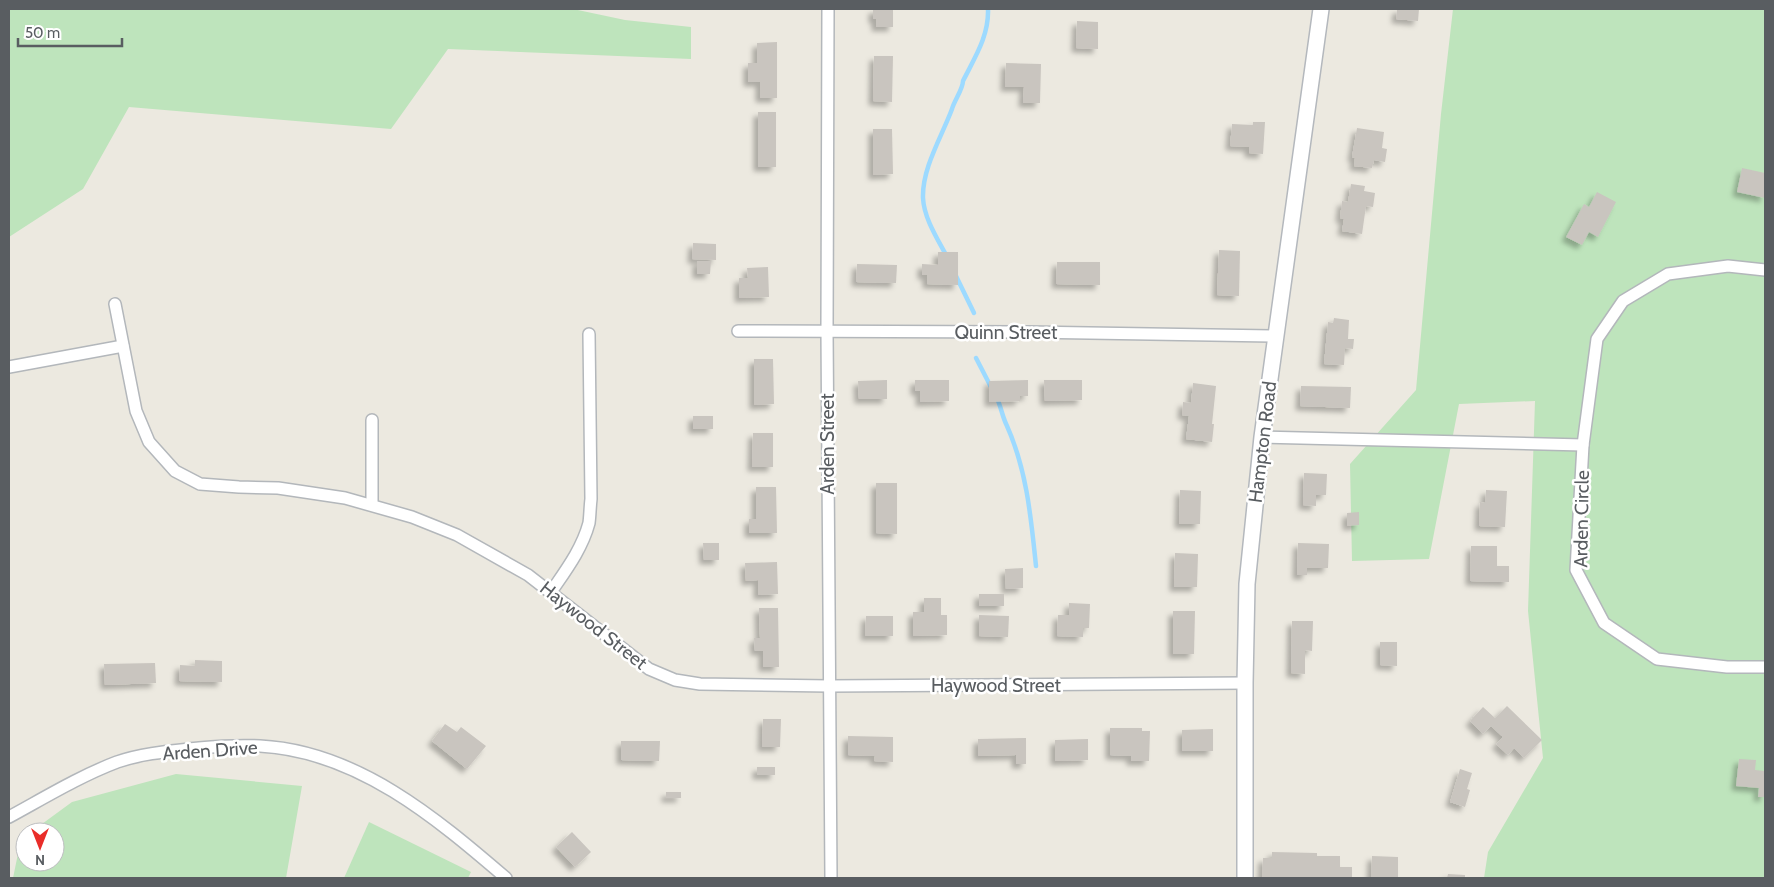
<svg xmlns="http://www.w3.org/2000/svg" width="1774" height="887" viewBox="0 0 1774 887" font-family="Cabin,sans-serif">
	<defs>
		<filter id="shadow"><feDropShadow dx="-4.5" dy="4.5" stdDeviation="2.5" flood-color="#0004"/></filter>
	</defs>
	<rect width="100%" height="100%" fill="#ece9e0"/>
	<g fill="#bee4bc">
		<polygon points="9,9 573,9 625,20 691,27 691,59 448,49 391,129 129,107 83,189 9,237"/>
		<polygon points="1453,9 1765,9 1765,878 1484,878 1488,852 1543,758 1528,611 1535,401 1459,404 1429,559 1352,561 1350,464 1416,390 1441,114"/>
		<polygon points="176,774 302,786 286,878 13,878 21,839 25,836 25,862 55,862 55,832 31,832 72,802"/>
		<polygon points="369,822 471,872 468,878 344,878"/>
	</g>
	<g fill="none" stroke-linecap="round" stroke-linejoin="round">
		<g stroke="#9ddaff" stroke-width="4.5">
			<path d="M946,255C937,238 924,218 923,198C922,168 942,136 952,109C954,101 963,89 963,81C975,57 989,36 988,9"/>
			<polyline points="956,276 974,313"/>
			<polyline points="976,358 991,387"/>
			<path d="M996,396C1001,406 1002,416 1007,426C1027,471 1031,518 1036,566"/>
		</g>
	</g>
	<g fill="#c9c5bf" filter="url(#shadow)">
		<polygon points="873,9 893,9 893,27 876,27 876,19 873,19"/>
		<polygon points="1397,9 1419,9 1418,21 1396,19"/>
		<polygon points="1077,21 1098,22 1098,49 1076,48"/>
		<polygon points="777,42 777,98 760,98 760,82 748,82 748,63 757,63 757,43"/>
		<polygon points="874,56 893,56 892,102 873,101"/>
		<polygon points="1006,63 1041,64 1040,103 1023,103 1024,87 1005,87"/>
		<rect x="758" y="112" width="18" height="55"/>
		<polygon points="1253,122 1265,122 1263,154 1249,153 1249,147 1230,146 1232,124 1253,125"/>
		<polygon points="1357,128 1384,132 1382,148 1387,149 1385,162 1374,160 1372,168 1354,166 1355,158 1352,157"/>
		<polygon points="873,129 892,129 893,174 873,175"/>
		<polygon points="1742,168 1765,173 1765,198 1737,192"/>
		<polygon points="1351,184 1365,186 1364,191 1375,193 1373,207 1366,206 1362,234 1342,231 1344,219 1340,218 1342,201 1348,202"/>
		<polygon points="1597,192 1616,202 1598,237 1589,232 1582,245 1566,237 1584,204 1589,207"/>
		<polygon points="693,243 716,244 716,260 692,259"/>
		<polygon points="1219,250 1240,251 1239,296 1217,295"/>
		<polygon points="938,252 958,252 958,285 927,284 927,275 922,275 922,264 938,265"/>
		<polygon points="697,261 711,261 710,274 697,274"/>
		<polygon points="1057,262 1100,262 1100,285 1056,284"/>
		<polygon points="857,264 897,265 896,283 856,282"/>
		<polygon points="768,267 769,297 739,298 739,278 748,278 747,268"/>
		<polygon points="1334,318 1349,320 1348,339 1354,339 1353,349 1345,348 1344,365 1324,364 1328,322 1333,323"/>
		<polygon points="754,359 773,359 774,404 754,405"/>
		<polygon points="887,380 887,399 859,399 858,381"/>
		<polygon points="915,380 949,380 949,401 920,402 920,391 915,391"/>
		<polygon points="1028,380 1028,396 1020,396 1020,401 989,402 989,381"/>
		<polygon points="1044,380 1082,380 1082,400 1045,401"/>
		<polygon points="1193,383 1216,386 1212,424 1214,424 1212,442 1186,439 1189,416 1182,415 1183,402 1191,403"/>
		<polygon points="1301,386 1351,387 1350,408 1300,406"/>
		<rect x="693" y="416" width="20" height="13"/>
		<polygon points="753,433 773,433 773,467 752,467"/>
		<polygon points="1304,473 1327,474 1326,495 1316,495 1316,506 1303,505"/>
		<polygon points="876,483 897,483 897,534 876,533"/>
		<polygon points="756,487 776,487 777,533 749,533 749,519 756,519"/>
		<polygon points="1180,490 1201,491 1200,524 1179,524"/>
		<polygon points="1486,490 1507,491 1505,527 1479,526 1480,502 1485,503"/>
		<polygon points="1359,512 1359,525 1347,526 1347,513"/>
		<polygon points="703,543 719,543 719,560 704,560"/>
		<polygon points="1298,543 1329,544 1328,568 1307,568 1307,575 1297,575"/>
		<polygon points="1471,546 1497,546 1497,566 1509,566 1509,582 1470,581"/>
		<polygon points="1175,553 1198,554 1197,587 1174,587"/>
		<polygon points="777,562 778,594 758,595 758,580 746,581 745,563"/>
		<polygon points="1023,568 1023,588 1006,589 1005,569"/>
		<rect x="979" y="594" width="25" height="12"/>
		<polygon points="924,598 941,598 941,615 947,615 947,635 913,636 913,612 924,612"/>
		<polygon points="1069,603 1090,604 1089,628 1083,628 1083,637 1057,636 1058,615 1069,615"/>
		<polygon points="759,608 778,608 779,667 763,667 763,651 755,651 754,638 760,638"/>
		<polygon points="1173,611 1195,611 1194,654 1173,654"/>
		<polygon points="979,615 1009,616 1008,637 979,636"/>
		<polygon points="866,616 893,616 893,636 865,636"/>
		<polygon points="1292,621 1313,621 1312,651 1305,650 1305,674 1291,673"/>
		<polygon points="1380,642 1397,642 1397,666 1380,665"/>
		<polygon points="195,660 222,661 222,682 179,681 180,665 195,666"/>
		<polygon points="155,663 156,683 105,685 104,664"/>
		<polygon points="1507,706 1542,740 1524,758 1514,748 1508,755 1496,744 1503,737 1491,726 1483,734 1470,721 1483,707 1495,718"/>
		<polygon points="763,719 781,719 780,747 762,747"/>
		<polygon points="445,724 457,732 461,727 486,746 467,769 432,741"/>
		<polygon points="1110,728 1142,728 1142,731 1150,731 1149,761 1131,761 1131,756 1110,755"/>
		<polygon points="1213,729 1213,751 1182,751 1182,730"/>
		<polygon points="848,736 893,737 893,762 874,761 875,756 848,755"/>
		<polygon points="1026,738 1026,764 1016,764 1016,755 978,756 978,739"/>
		<polygon points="1088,739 1088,760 1055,761 1055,740"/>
		<polygon points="621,741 660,741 659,761 621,760"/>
		<polygon points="1739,759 1756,760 1755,770 1765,771 1765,797 1758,797 1759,788 1736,786"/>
		<rect x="757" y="767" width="18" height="8"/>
		<polygon points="1460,769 1472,773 1467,789 1470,790 1465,807 1450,802"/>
		<rect x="666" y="792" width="15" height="6"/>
		<polygon points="572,832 591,852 575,867 556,847"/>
		<polygon points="1272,852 1317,853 1317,856 1340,856 1340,867 1352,867 1352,878 1262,878 1263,858 1272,858"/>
		<polygon points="1372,856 1398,857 1398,878 1371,878"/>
		<polygon points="1448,874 1465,875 1465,878 1447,878"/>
	</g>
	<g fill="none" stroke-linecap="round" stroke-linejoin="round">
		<g stroke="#b3b7bb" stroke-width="14">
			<g id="street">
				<polyline points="828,9 827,331 831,878"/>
				<polyline points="1765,270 1728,266 1668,274 1623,301 1597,339 1583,445 1576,570 1604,623 1657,659 1727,667 1765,667"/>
				<polyline points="115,304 136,411 149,442 175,471 200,484 239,487 278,488 345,498 412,517 457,535 528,575 649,669 675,680 700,684 829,686 1245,683"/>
				<polyline points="738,331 1028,332 1275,336"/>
				<polyline points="9,367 123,346"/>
				<polyline points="372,420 372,504"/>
				<polyline points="1262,437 1583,445"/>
				<path d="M551,592C566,570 582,549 589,523C590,516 590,507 591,499L589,334"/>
				<path d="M9,817C44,798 80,776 117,762C143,753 172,751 199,748C220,746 240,745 260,746C357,751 436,818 506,878"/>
			</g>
		</g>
		<g stroke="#b4b8bd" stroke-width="18">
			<polyline id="secondary" points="1245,878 1245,683 1247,584 1262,437 1321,9"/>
		</g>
		<use href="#street" stroke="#fff" stroke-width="11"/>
		<use href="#secondary" stroke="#fff" stroke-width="15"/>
	</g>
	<g text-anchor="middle" stroke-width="5" stroke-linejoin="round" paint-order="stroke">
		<g font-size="19" fill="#595d61" stroke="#fff">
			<text x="1006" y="339">Quinn Street</text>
			<text transform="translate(1262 442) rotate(-83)" y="7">Hampton Road</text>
			<text transform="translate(827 444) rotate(-90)" y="7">Arden Street</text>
			<text transform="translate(1581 519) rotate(-89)" y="7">Arden Circle</text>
			<text transform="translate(594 625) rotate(38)" y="7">Haywood Street</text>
			<text x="996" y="692">Haywood Street</text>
			<text transform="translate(210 750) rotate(-4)" y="7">Arden Drive</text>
		</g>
	</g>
	<rect width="1774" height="887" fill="none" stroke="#595d61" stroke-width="20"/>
	<g transform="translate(40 847) rotate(180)"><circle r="24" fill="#ffffff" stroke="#bdbec0"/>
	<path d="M0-4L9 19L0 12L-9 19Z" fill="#e92d29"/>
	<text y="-8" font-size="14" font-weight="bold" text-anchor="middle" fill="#595d61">N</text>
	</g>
	<path d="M18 38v8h104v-8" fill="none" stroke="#595d61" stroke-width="2.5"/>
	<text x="25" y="38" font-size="15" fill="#595d61" stroke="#ffffff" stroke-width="4" paint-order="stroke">50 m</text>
</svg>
